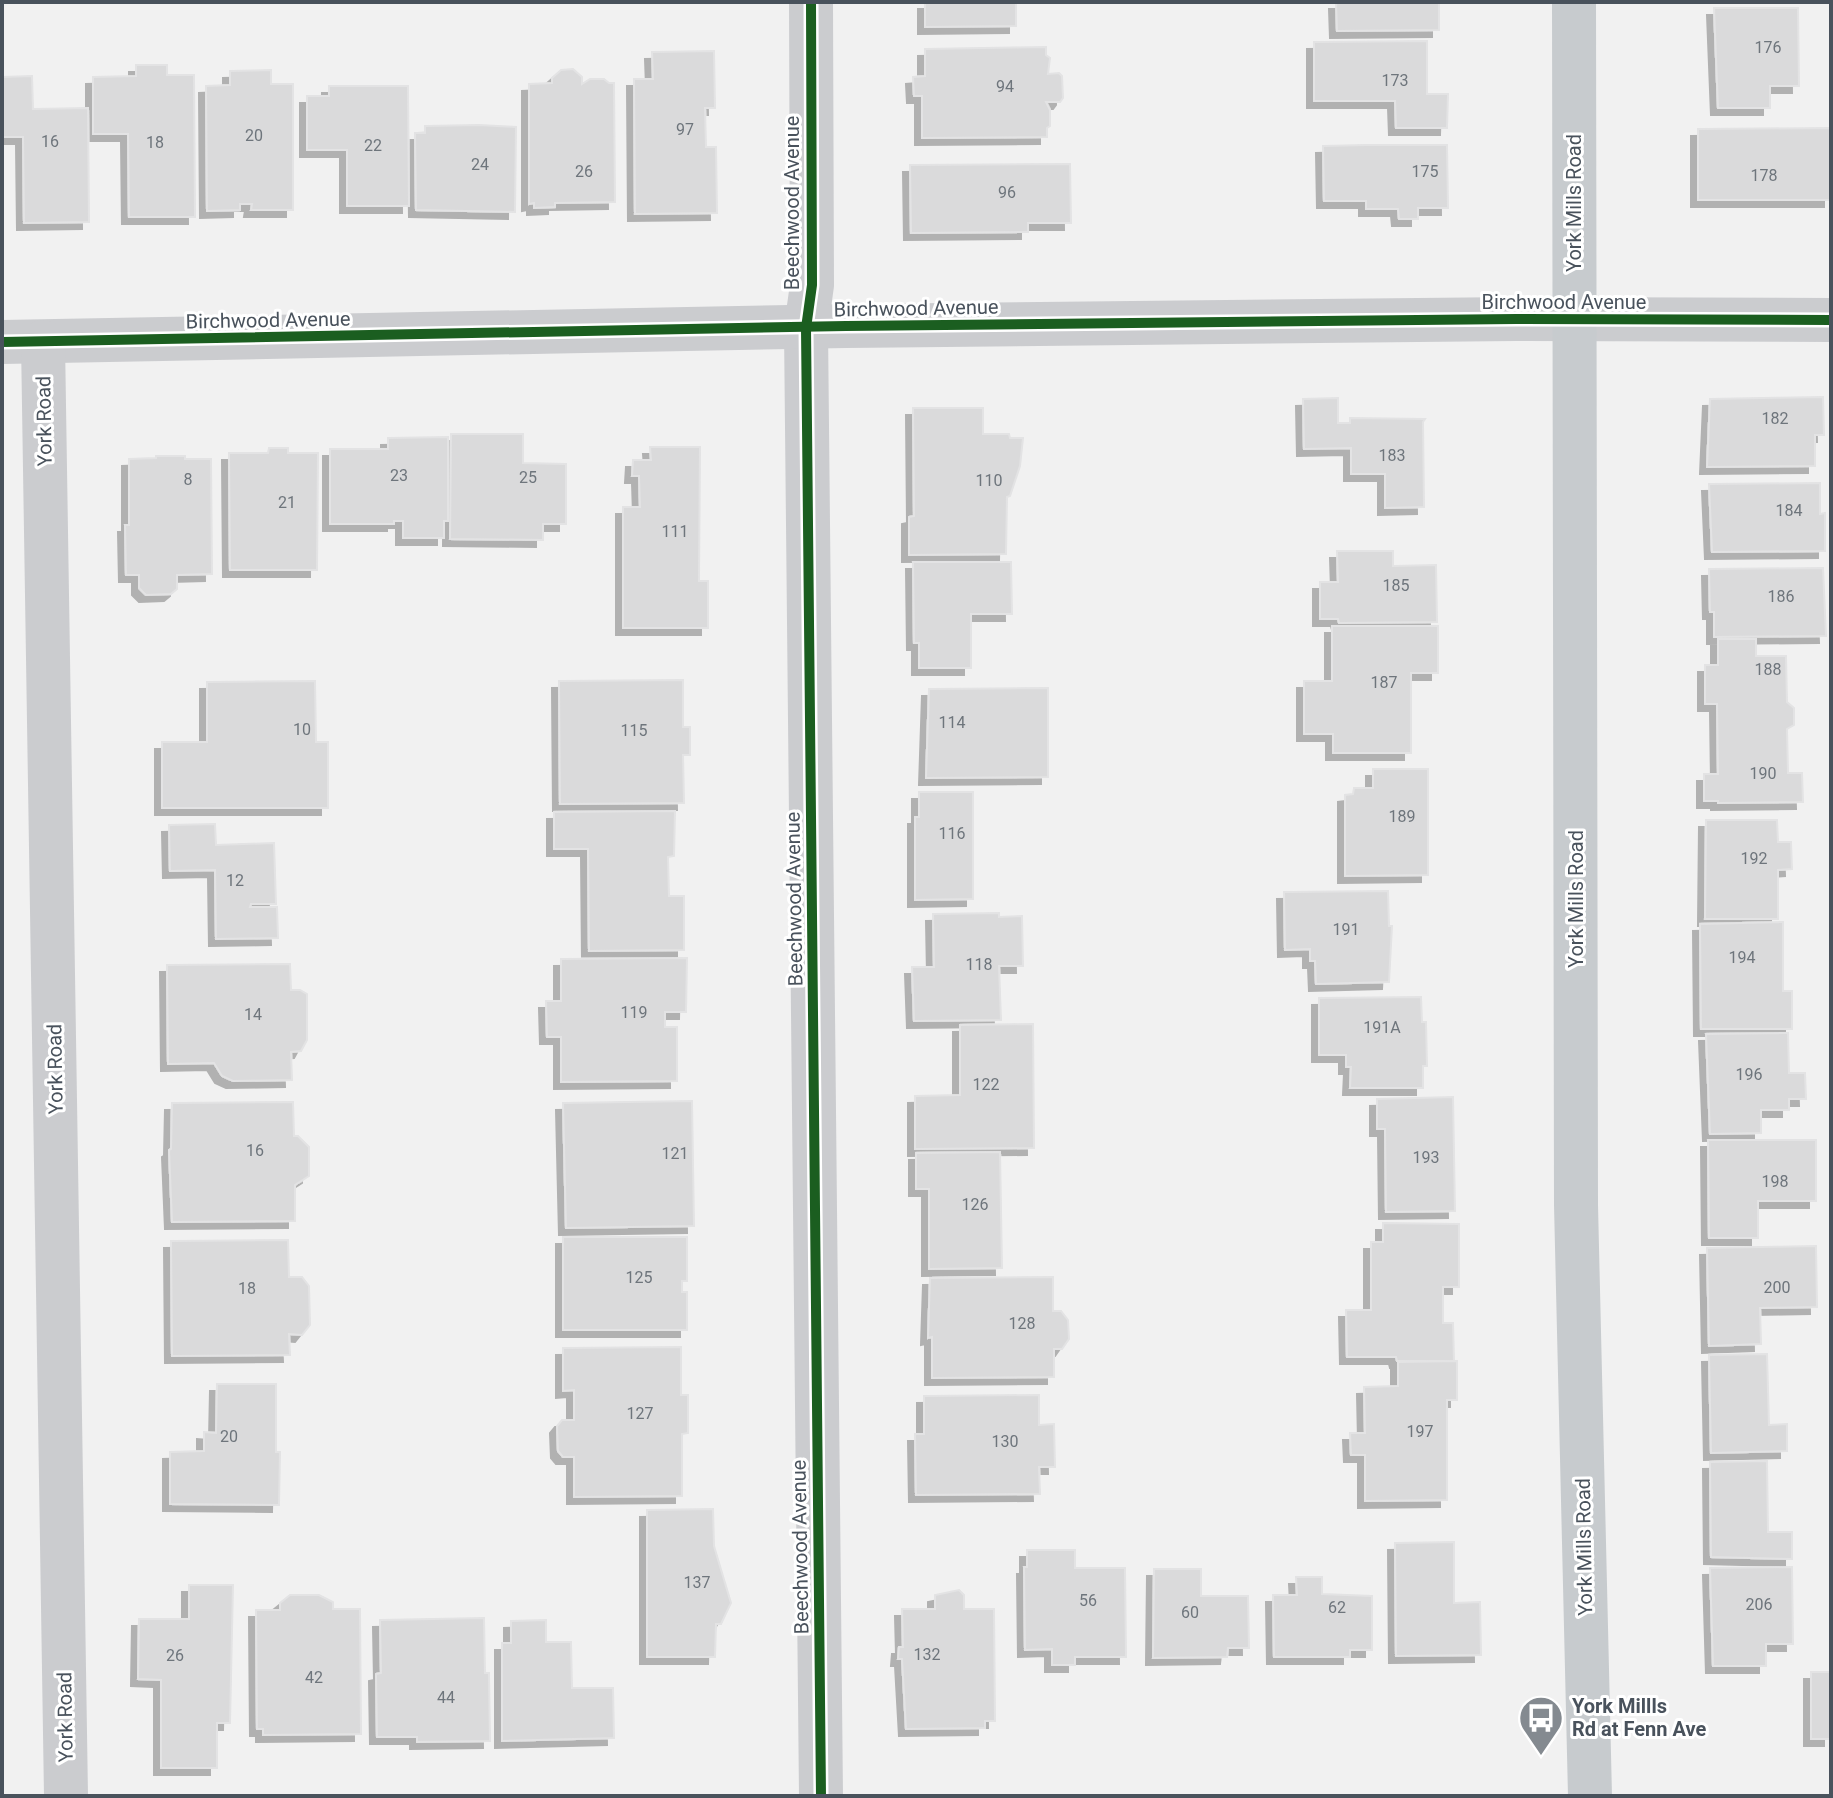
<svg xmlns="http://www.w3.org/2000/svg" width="1833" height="1798" viewBox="0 0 1833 1798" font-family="Roboto,sans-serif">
	<defs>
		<filter id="shadow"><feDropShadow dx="-7" dy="7" stdDeviation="0" flood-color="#0004"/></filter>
	</defs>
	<rect width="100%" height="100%" fill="#f1f1f1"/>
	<g fill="#dadadb" stroke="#e3e3e4" stroke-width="2" filter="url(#shadow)">
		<polygon points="925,2 1016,2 1016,26 925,27"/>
		<polygon points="1336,2 1439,2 1439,30 1337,31"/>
		<polygon points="1714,8 1798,8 1799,86 1770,86 1770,108 1718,108"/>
		<polygon points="1427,41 1427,94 1448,94 1447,128 1396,128 1395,101 1314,101 1314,42"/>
		<polygon points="1046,47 1046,55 1050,58 1048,74 1059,73 1062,76 1063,98 1060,102 1046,102 1050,110 1050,126 1047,128 1047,137 922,138 922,96 914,96 913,77 925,76 925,49"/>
		<polygon points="714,51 715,108 705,108 706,147 716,147 717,213 635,214 634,79 653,79 652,52"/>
		<polygon points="136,65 167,65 167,75 194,75 195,217 129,217 128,134 93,134 93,77 136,76"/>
		<polygon points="573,69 582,77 582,84 590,79 604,79 609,83 614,83 615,202 555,203 555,207 534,208 534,203 529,204 529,84 552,83 552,78 561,70"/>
		<polygon points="271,70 271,84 293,84 293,210 251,210 252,204 240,204 240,210 207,211 206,86 230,85 230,71"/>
		<polygon points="32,76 33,109 88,108 89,222 24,223 23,137 2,137 2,77"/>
		<polygon points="329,86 408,86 409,206 347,206 347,150 307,150 307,96 329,96"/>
		<polygon points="479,125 516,127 515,212 416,210 415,133 425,133 425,126"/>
		<polygon points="1831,128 1831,200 1698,200 1698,129"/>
		<polygon points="1366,145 1447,145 1448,208 1418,208 1418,219 1399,219 1398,209 1366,209 1366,201 1324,201 1323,146"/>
		<polygon points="1070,164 1071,223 1028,223 1028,232 911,233 910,165"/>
		<polygon points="1823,397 1824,435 1815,435 1815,466 1707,467 1710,399"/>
		<polygon points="1338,398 1338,423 1350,423 1350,418 1425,419 1423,422 1424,507 1385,508 1385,474 1351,474 1351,448 1304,449 1303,399"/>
		<polygon points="913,408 983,408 983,434 1009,434 1010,438 1023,438 1020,466 1010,496 1007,497 1006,554 909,555 909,517 914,516"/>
		<polygon points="451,434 523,434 523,463 566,464 566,524 543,524 543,540 450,539"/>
		<polygon points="448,437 448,521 444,521 444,538 403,538 403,521 394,521 394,524 330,524 330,449 388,449 388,438"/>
		<polygon points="650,447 700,447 699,581 708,581 708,628 623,628 623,507 640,507 639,476 632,476 633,460 651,460"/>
		<polygon points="269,448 288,448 288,453 318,453 317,570 230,570 229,453 268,453"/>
		<polygon points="156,456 185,456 185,459 211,459 212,574 177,575 177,589 171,594 146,595 139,588 139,575 126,575 125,525 129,525 129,459 156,458"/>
		<polygon points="1820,483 1820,514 1825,513 1825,551 1712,552 1709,484"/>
		<polygon points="1337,551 1393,551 1393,566 1436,565 1437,622 1339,623 1338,619 1320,619 1320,582 1338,582"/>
		<polygon points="913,562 1011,562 1012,614 971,614 971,668 919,668 919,643 914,643"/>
		<polygon points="1823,568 1826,636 1714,637 1714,612 1710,612 1709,569"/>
		<polygon points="1332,626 1438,626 1438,673 1411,673 1411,753 1333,753 1333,734 1304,734 1304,681 1332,681"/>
		<polygon points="1718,639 1756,639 1756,656 1786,656 1787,702 1794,708 1794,725 1787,729 1788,773 1802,773 1803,802 1718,803 1718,801 1704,801 1704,774 1718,774 1717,704 1705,704 1705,665 1718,665"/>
		<polygon points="683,680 683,727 690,727 690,755 683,755 684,803 560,804 559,681"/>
		<polygon points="315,681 316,742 328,742 328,808 162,808 162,742 207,742 207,682"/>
		<polygon points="1048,688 1048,777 926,778 929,689"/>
		<polygon points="1373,769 1428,769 1428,875 1345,876 1345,795 1353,794 1354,788 1373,788"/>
		<polygon points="919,792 973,792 973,899 915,900 915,817 919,817"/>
		<polygon points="675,811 674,856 668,857 669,896 684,896 684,950 589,951 588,849 554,849 554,812"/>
		<polygon points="1706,820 1777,820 1778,842 1791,842 1792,869 1778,870 1778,919 1705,919"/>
		<polygon points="215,824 216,845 274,843 276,904 251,904 250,907 277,907 278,938 216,939 215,870 170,871 169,825"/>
		<polygon points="1388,891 1389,926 1392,926 1389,982 1316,984 1315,961 1310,961 1310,949 1285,950 1284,892"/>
		<polygon points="999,913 999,917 1022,916 1023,966 999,966 1001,1020 914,1021 912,967 934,967 933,914"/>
		<polygon points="1783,922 1783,991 1792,991 1792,1029 1701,1029 1700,924"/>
		<polygon points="687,958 686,1012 665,1012 665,1027 677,1027 677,1081 561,1082 561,1037 547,1037 546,1001 561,1001 561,959"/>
		<polygon points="290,964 291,990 300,990 307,994 307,1040 301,1051 291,1052 292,1080 233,1081 222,1076 214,1063 168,1064 167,965"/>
		<polygon points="1421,997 1422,1022 1426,1022 1427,1066 1423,1066 1423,1088 1350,1088 1351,1067 1346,1067 1346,1055 1319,1055 1319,998"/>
		<polygon points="1033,1024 1034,1148 915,1149 915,1096 960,1095 960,1025"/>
		<polygon points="1788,1033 1789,1073 1805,1073 1806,1099 1789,1099 1789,1110 1761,1110 1761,1133 1710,1134 1706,1034"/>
		<polygon points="1453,1097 1455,1211 1386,1212 1385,1129 1377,1129 1377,1099"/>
		<polygon points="692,1101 694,1226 566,1228 563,1103"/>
		<polygon points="293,1102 294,1136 298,1136 309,1147 309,1176 295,1185 295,1221 172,1222 169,1150 171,1149 172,1103"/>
		<polygon points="1708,1140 1816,1140 1816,1201 1758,1201 1758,1238 1709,1238"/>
		<polygon points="1000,1152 1002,1268 929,1269 929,1189 916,1189 916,1153"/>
		<polygon points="1383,1223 1459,1224 1459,1287 1443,1287 1443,1323 1453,1323 1454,1361 1397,1361 1396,1357 1347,1357 1346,1310 1371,1310 1371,1242 1383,1242"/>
		<polygon points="563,1237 687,1237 687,1281 682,1281 682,1292 687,1292 687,1330 563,1330"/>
		<polygon points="288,1240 289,1277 302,1277 309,1286 310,1325 302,1335 289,1334 290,1355 172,1356 171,1241"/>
		<polygon points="1816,1246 1817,1307 1760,1308 1761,1344 1709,1346 1707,1248"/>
		<polygon points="1053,1277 1053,1311 1061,1311 1068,1320 1069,1339 1062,1349 1054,1349 1054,1377 932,1378 932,1337 928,1338 930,1278"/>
		<polygon points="681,1347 681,1395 688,1395 688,1433 682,1434 682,1496 574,1497 574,1457 563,1457 558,1451 557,1426 562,1420 574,1420 574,1390 563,1391 563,1348"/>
		<polygon points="1767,1354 1769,1425 1787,1424 1787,1451 1711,1453 1709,1355"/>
		<polygon points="1457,1361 1457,1400 1447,1400 1447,1500 1365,1501 1365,1455 1351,1455 1350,1433 1365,1433 1364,1387 1398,1386 1398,1362"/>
		<polygon points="217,1384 276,1384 276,1452 280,1452 279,1505 170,1504 170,1452 204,1451 204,1432 216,1433"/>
		<polygon points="1039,1395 1039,1425 1054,1424 1055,1467 1039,1467 1040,1494 916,1495 915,1434 924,1434 924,1396"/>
		<polygon points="1767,1461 1768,1532 1792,1532 1792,1559 1711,1557 1710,1462"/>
		<polygon points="713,1509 714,1546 731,1603 721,1624 716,1624 715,1657 647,1657 647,1510"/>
		<polygon points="1454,1542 1454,1603 1480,1602 1481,1655 1396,1656 1395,1543"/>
		<polygon points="1027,1550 1075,1550 1075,1568 1125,1568 1126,1657 1075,1657 1075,1665 1052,1665 1052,1649 1025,1650 1024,1567 1027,1567"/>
		<polygon points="1792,1567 1793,1644 1766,1644 1766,1666 1713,1666 1710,1568"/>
		<polygon points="1154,1569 1201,1569 1201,1596 1248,1596 1249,1648 1228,1648 1227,1657 1153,1658"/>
		<polygon points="1296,1577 1322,1577 1322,1594 1372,1596 1372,1650 1350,1650 1350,1657 1274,1657 1273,1595 1297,1595"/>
		<polygon points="189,1585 233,1585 230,1723 217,1723 217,1768 161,1768 161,1680 138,1679 139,1619 189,1619"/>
		<polygon points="959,1590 964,1595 964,1609 994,1609 995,1721 985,1721 985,1728 906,1729 902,1659 898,1659 899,1647 903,1647 902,1609 935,1609 935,1595"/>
		<polygon points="290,1595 319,1595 333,1602 333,1609 360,1609 361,1734 263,1735 263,1729 257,1729 256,1610 280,1610 280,1603"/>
		<polygon points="484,1618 485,1673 489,1673 490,1741 417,1742 417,1737 377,1737 376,1674 381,1673 380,1620"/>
		<polygon points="546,1620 546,1642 571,1642 572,1688 613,1688 614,1738 502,1741 502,1643 511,1643 511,1621"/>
		<rect x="1811" y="1672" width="20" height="67"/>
	</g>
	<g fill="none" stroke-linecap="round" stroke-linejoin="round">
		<g stroke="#cbcccf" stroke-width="44">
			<polyline points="811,2 812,285 806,328 821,1796"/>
			<polyline points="2,342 846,326 1516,319 1831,320"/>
			<polyline points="43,342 66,1796"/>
		</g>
		<polyline stroke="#c7cbce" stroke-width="44" points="1574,2 1576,1205 1590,1796"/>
		<g stroke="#fff" stroke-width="15">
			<g id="cycleway">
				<polyline points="811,2 812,285 806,328 821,1796"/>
				<polyline points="2,342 846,326 1516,319 1831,320"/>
			</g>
		</g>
		<use href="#cycleway" stroke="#1b5e20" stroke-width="10"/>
	</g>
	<defs>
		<g id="bus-pin" transform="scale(2.3)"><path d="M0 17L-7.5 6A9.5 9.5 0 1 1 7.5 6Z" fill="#848a90" stroke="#fff"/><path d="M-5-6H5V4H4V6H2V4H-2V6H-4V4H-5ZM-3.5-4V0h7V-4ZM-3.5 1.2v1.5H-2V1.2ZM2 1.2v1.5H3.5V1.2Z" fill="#fff"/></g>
	</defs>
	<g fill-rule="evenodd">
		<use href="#bus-pin" x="1541" y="1718"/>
	</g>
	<g text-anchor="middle" stroke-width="6" stroke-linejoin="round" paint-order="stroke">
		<g font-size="16" fill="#6e757c">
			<text x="1768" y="53">176</text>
			<text x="1395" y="86">173</text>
			<text x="1005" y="92">94</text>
			<text x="685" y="135">97</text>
			<text x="254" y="141">20</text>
			<text x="50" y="147">16</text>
			<text x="155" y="148">18</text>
			<text x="373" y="151">22</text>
			<text x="480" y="170">24</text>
			<text x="584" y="177">26</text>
			<text x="1425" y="177">175</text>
			<text x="1764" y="181">178</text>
			<text x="1007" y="198">96</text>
			<text x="1775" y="424">182</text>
			<text x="1392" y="461">183</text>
			<text x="399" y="481">23</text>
			<text x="528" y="483">25</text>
			<text x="188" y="485">8</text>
			<text x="989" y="486">110</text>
			<text x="287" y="508">21</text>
			<text x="1789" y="516">184</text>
			<text x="675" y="537">111</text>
			<text x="1396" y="591">185</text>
			<text x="1781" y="602">186</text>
			<text x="1768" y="675">188</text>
			<text x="1384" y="688">187</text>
			<text x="952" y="728">114</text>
			<text x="302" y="735">10</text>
			<text x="634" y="736">115</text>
			<text x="1763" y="779">190</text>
			<text x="1402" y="822">189</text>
			<text x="952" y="839">116</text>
			<text x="1754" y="864">192</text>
			<text x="235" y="886">12</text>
			<text x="1346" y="935">191</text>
			<text x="1742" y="963">194</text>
			<text x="979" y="970">118</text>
			<text x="634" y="1018">119</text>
			<text x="253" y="1020">14</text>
			<text x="1382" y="1033">191A</text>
			<text x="1749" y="1080">196</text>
			<text x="986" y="1090">122</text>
			<text x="255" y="1156">16</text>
			<text x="675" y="1159">121</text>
			<text x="1426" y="1163">193</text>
			<text x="1775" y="1187">198</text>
			<text x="975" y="1210">126</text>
			<text x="639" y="1283">125</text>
			<text x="1777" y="1293">200</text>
			<text x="247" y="1294">18</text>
			<text x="1022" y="1329">128</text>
			<text x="640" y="1419">127</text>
			<text x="1420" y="1437">197</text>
			<text x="229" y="1442">20</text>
			<text x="1005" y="1447">130</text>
			<text x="697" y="1588">137</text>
			<text x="1088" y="1606">56</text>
			<text x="1759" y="1610">206</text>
			<text x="1337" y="1613">62</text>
			<text x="1190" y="1618">60</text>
			<text x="927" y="1660">132</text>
			<text x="175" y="1661">26</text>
			<text x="314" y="1683">42</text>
			<text x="446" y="1703">44</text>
		</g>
		<g font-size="20" fill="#49525c" stroke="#fff">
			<text transform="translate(792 203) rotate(-90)" y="7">Beechwood Avenue</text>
			<text transform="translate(1574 203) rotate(-90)" y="7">York Mills Road</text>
			<text x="1564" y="309">Birchwood Avenue</text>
			<text transform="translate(916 308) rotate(-1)" y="7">Birchwood Avenue</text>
			<text transform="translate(268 320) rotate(-1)" y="7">Birchwood Avenue</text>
			<text transform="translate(44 421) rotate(-91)" y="7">York Road</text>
			<text transform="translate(794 899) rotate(-91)" y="7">Beechwood Avenue</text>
			<text transform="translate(1576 899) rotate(-90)" y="7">York Mills Road</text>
			<text transform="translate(55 1069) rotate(-91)" y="7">York Road</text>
			<text transform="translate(800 1547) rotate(-91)" y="7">Beechwood Avenue</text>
			<text transform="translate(1584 1547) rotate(-91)" y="7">York Mills Road</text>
			<text transform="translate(65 1717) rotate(-91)" y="7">York Road</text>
		</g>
		<g font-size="20" font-weight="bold" fill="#49525c" stroke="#fff" text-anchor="start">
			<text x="1572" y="1713">York Millls<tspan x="1572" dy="23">Rd at Fenn Ave</tspan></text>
		</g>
	</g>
	<rect width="1833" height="1798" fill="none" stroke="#49525c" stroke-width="8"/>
</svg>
